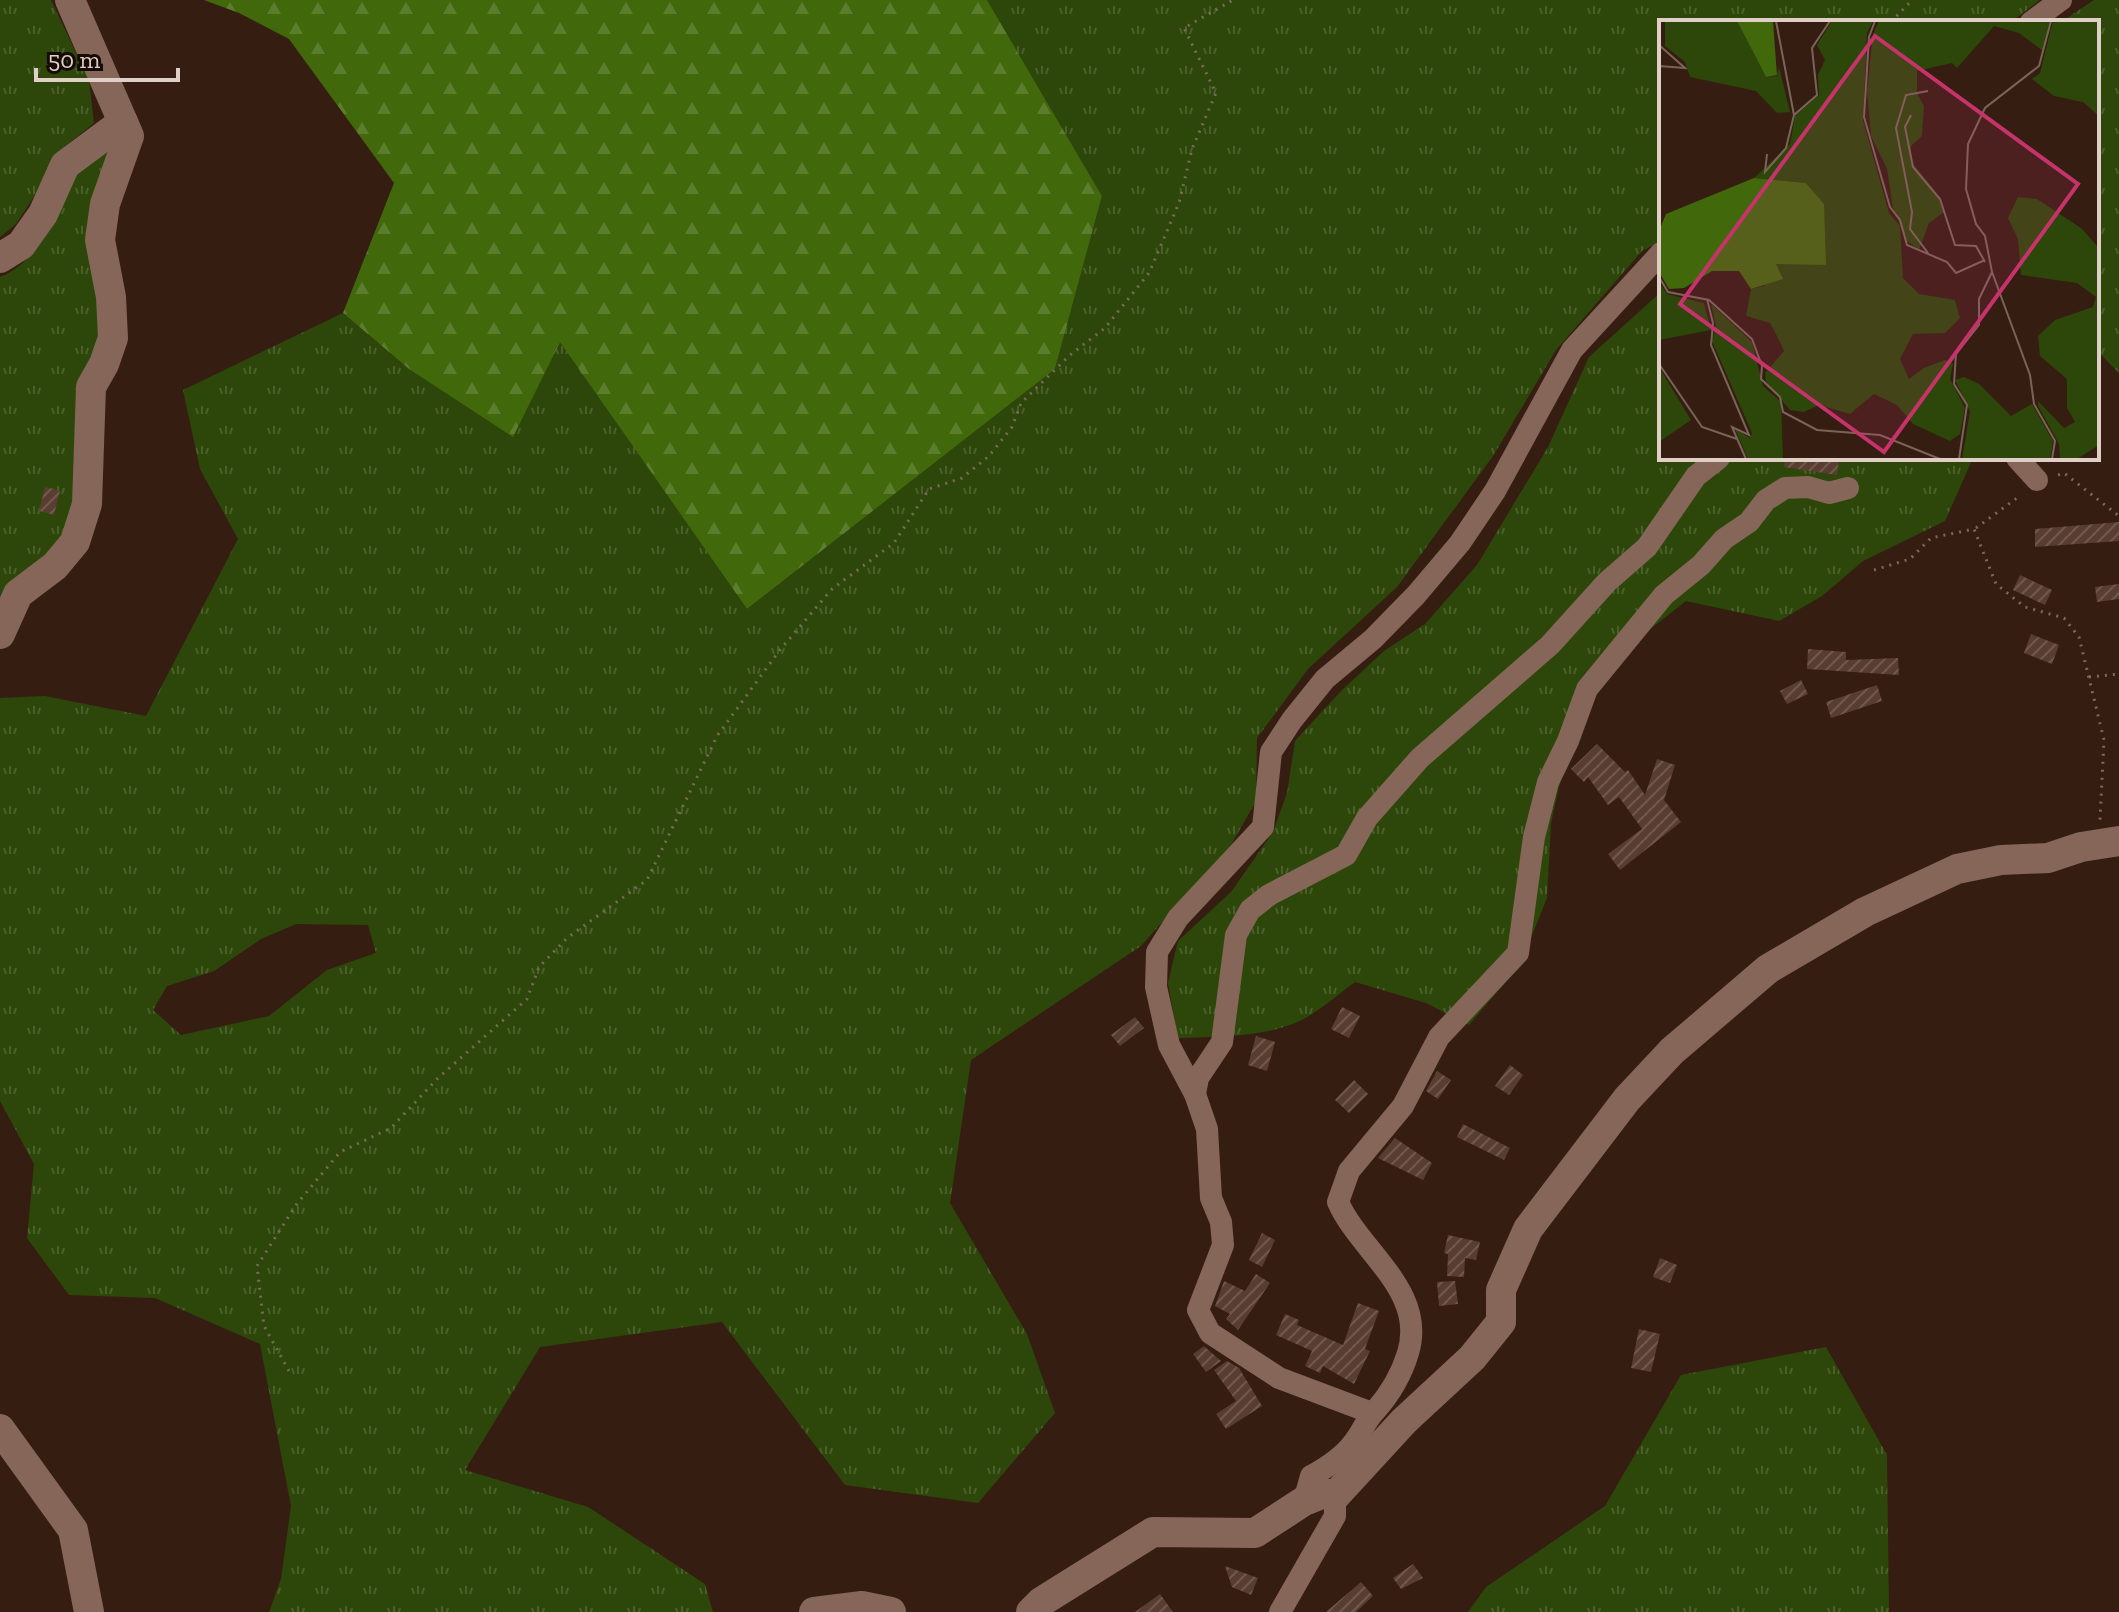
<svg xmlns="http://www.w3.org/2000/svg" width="2119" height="1612" viewBox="0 0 2119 1612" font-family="'Zilla Slab',serif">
	<defs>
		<pattern id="grass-tufts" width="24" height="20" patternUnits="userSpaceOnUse" patternTransform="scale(2)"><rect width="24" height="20" fill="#2c4709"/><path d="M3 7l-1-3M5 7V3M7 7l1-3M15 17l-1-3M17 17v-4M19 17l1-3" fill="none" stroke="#4a602b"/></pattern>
		<pattern id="forest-firs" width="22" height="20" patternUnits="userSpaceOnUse" patternTransform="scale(2)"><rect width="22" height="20" fill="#42680c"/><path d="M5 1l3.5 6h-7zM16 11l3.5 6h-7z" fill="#5d7d2e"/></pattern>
		<pattern id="building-hatch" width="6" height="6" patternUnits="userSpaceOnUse" patternTransform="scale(2)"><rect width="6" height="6" fill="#593d30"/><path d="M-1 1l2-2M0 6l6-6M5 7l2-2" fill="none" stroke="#71584c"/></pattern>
	</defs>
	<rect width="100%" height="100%" fill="#361d11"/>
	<g fill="url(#grass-tufts)" fill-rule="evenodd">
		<polygon points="0,0 51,0 89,80 94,123 53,156 39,189 16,224 0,237"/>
		<path d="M987,0H2040L2011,22H1661V241L1642,251L1556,350L1493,456L1397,587L1308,669L1257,738L1256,801L1231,845L1141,946L971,1060L950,1203L1027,1334L1055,1413L978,1503L845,1485L722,1322L540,1347L465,1470L588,1507L705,1584L713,1612H269L281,1579L291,1506L260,1344L155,1298L69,1295L27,1238L34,1164L0,1101V698L45,696L146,716L238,539L200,469L183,390L343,313L409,369L560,341L747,609L1055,369L1102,196ZM296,924L368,925L376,953L327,970L269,1016L181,1035L153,1010L167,986L214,971L261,939Z"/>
		<polygon points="2094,0 2119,0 2119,373 2097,351 2097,22 2061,22"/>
		<path d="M105,151L112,159L103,307L73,515L56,555L0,602V277C46,259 54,204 79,168C84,160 97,156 105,151Z"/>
		<path d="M1661,292V458H1973L1945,521L1863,561L1822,596L1779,621L1686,601L1612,659L1573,744L1559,787L1551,823L1547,898L1520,965L1469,1025L1426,1003L1355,982C1340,993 1325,1006 1309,1016C1272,1038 1220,1036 1178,1038L1168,983L1178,941L1231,892L1273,832L1287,793L1295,741L1341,691L1384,651L1425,624L1477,565L1548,447L1589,357Z"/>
		<polygon points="1826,1347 1887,1455 1889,1612 1468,1612 1486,1587 1605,1506 1681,1375"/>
	</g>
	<polygon fill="url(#forest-firs)" points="204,0 987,0 1102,196 1055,369 747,609 560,342 513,437 409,369 343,313 394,183 289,39 239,13"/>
	<g fill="url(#building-hatch)">
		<polygon points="1785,458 1839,458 1837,475 1784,467"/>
		<polygon points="45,487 60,491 54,515 39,511"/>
		<polygon points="2119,522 2119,541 2035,547 2035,529"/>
		<polygon points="2020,575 2052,590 2045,605 2013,590"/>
		<polygon points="2119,584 2119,599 2097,602 2095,587"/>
		<polygon points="2031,634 2059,645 2052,664 2024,653"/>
		<polygon points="1808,649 1846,652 1846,660 1898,658 1899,675 1807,669"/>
		<polygon points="1801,680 1808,694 1787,704 1780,691"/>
		<polygon points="1877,685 1882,701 1831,718 1826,702"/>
		<polygon points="1597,744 1625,772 1628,770 1645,795 1657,759 1675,765 1664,800 1681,822 1620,870 1608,854 1642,829 1619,797 1608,805 1588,777 1584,782 1571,769"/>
		<polygon points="1342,1007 1360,1016 1349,1038 1331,1029"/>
		<polygon points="1135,1017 1144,1028 1120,1046 1111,1035"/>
		<polygon points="1256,1036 1275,1042 1267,1071 1248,1065"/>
		<polygon points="1510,1065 1523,1075 1509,1095 1495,1086"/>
		<polygon points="1437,1071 1451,1080 1438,1099 1426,1091"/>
		<polygon points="1354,1080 1368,1094 1349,1113 1335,1100"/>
		<polygon points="1463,1124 1510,1148 1504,1160 1457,1137"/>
		<polygon points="1395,1138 1432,1163 1423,1180 1378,1158"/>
		<polygon points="1262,1233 1275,1240 1262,1267 1249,1260"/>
		<polygon points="1448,1235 1480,1242 1476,1260 1465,1258 1464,1277 1447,1276 1448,1254 1444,1253"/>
		<polygon points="1660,1258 1677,1265 1670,1283 1653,1277"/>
		<polygon points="1256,1274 1270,1283 1238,1330 1226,1319 1230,1314 1215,1306 1224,1281 1245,1291"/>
		<polygon points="1455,1281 1458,1304 1439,1306 1437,1282"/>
		<polygon points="1358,1303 1379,1311 1365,1349 1370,1351 1354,1384 1323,1366 1320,1373 1305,1366 1312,1351 1276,1335 1285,1314 1299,1320 1297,1325 1343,1345"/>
		<polygon points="1639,1329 1660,1334 1651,1372 1631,1368"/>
		<polygon points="1204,1346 1221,1361 1206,1372 1193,1354"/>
		<polygon points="1227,1361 1239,1368 1262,1406 1226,1429 1216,1414 1236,1401 1214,1370"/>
		<polygon points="1413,1564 1423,1578 1401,1589 1393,1578"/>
		<polygon points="1225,1566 1258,1578 1251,1595 1232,1587"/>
		<polygon points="1361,1582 1373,1596 1356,1612 1326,1612"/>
		<polygon points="1160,1594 1173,1612 1135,1612"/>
	</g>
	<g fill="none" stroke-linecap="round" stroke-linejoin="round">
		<g stroke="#7d685d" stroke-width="3" stroke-dasharray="2 6" stroke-linecap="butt">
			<polyline points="1891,22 1912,0"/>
			<polyline points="2058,475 2064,473 2119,516"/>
			<polyline points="1976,528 2021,495"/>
			<polyline points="1874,570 1910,559 1931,538 1974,529 1996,584 2025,607 2064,618 2079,637 2104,740 2100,820"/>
			<polyline points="2089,677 2119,674"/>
			<polyline points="289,1371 264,1326 257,1266 296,1205 340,1152 391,1128 437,1079 527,999 539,967 567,938 647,880 717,736 779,651 832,589 894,543 929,489 962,478 989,456 1012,427 1021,403 1070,355 1105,328 1149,273 1179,203 1192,149 1216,93 1184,28 1233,0"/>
		</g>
		<g stroke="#856658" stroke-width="22">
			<polyline points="2031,22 2061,0"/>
			<polyline points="2017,458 2037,480"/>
			<polyline points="1195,1094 1198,1078 1222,1042 1236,935 1250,910 1269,895 1346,855 1367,818 1420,758 1550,645 1607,582 1647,547 1696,476 1719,458"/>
			<polyline points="1372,1413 1279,1378 1210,1333 1198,1310 1223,1245 1221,1222 1211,1198 1207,1129 1195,1094 1169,1045 1156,987 1157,952 1178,918 1263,827 1271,752 1292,720 1325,679 1373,639 1416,595 1460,543 1495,491 1572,350 1661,253"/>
			<path d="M1304,1501L1311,1476C1328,1467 1343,1457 1354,1442C1362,1432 1366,1420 1375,1411C1391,1393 1401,1376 1408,1353C1427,1291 1360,1252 1338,1202L1349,1171L1403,1106L1439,1037L1518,953L1534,837L1548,782L1568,741L1587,689L1664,595L1701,565L1724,539L1749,522L1766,500L1785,488L1808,487L1829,493L1848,488"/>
			<polyline points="1280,1612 1335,1516 1335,1496"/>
		</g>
		<g stroke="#856658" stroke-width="30">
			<polyline points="0,258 21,245 43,214 65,165 123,122"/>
			<polyline points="0,634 18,594 55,566 75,542 87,504 91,387 104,364 113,338 111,297 100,240 105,204 129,136 70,0"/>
			<polyline points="0,1429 73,1530 89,1612"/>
			<polyline points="814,1612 862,1606 891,1612"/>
			<polyline points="1031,1612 1041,1602 1153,1532 1255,1533 1304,1501 1324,1493 1335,1496 1404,1421 1472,1358 1501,1322 1501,1290 1528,1229 1627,1099 1672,1051 1768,969 1865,912 1957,869 2001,860 2048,858 2081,847 2119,841"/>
		</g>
	</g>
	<g transform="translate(1659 20)">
		<rect width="440" height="440" fill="#361d11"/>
		<path d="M6,1H78L107,57L118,56L120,47L131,92L118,93L97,71L31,57L26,42L6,26ZM173,1H214L208,13L204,100L230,193L241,206L244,258L260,274L296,280L301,298L286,313L254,314L241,339L250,359L265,348L286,340L294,343L291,359L306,388L301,414L291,421L254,404L238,385L215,374L191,394L160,385L145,392L131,390L107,362L106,353L125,331L119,318L111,303L87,296L92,269L105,266L116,244L165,185L147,163L95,158L131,124L136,96L160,75L159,55L166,40L158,25ZM220,1H391L384,31L360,13L335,6L298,48L293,43L258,51V73L265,86L263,116L252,126V141L276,171L285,192L270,203L260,230L248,221L234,188L228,149L212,116L208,71L214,14ZM394,1H440V96L424,82L395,76L373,59L381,53ZM359,177L378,179L422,208L440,228V425L418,439H401L400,424L379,386V381L405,408L416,402L408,388V359L381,336L379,316L396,300L434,287L437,277L418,263L362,255L359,219L349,198ZM0,262L8,274L45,283L52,310L0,320ZM52,284L93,322L104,366L122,382L124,439H89L76,409L91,418L93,413L53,321L57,306ZM0,347L32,400L0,422ZM305,357L320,364L352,396L373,384L394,421L391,439H303L311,391L296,360Z" fill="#2c4709"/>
		<path d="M78,1H114L118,55L107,57ZM95,158L147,163L165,184L167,245L117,244L124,259L92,269L80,251H53L25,268L10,269L0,252V211L7,194Z" fill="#42680c"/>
		<path fill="none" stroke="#7a645a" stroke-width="2" d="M117,1L135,95L158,75L153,28L171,1M216,1L210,17L205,97L231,187L241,200L248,225L288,242L297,253L326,240M0,25L26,48L0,46M269,71L247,75L237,108L253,192L251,209L269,233M252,95L246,107L254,147L281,179L296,225L317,226L326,242M108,134L106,152L127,128L135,95M333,252L371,355L375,384L396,421L393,439M0,257L9,272L50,280L93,319L103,346L102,359L121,377L124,392L158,410L221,415L281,439M48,279L54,303L52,325L90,415L73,407L87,439M0,344L43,407L78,419M300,439L308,385L295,364L297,334L320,305V279L333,252L326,216L317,204L307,169L309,124L326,88L380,46L392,1"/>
		<path fill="#c6336b" fill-opacity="0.15" stroke="#c6336b" stroke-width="4" d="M216,16L419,164L225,432L21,284Z"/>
		<rect width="440" height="440" fill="none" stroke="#e0cfc7" stroke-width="4"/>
	</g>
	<path d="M36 68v12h142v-12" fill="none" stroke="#e0cfc7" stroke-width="4"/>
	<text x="48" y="68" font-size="24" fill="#e0cfc7" stroke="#150a06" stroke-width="6" paint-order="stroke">50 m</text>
</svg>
